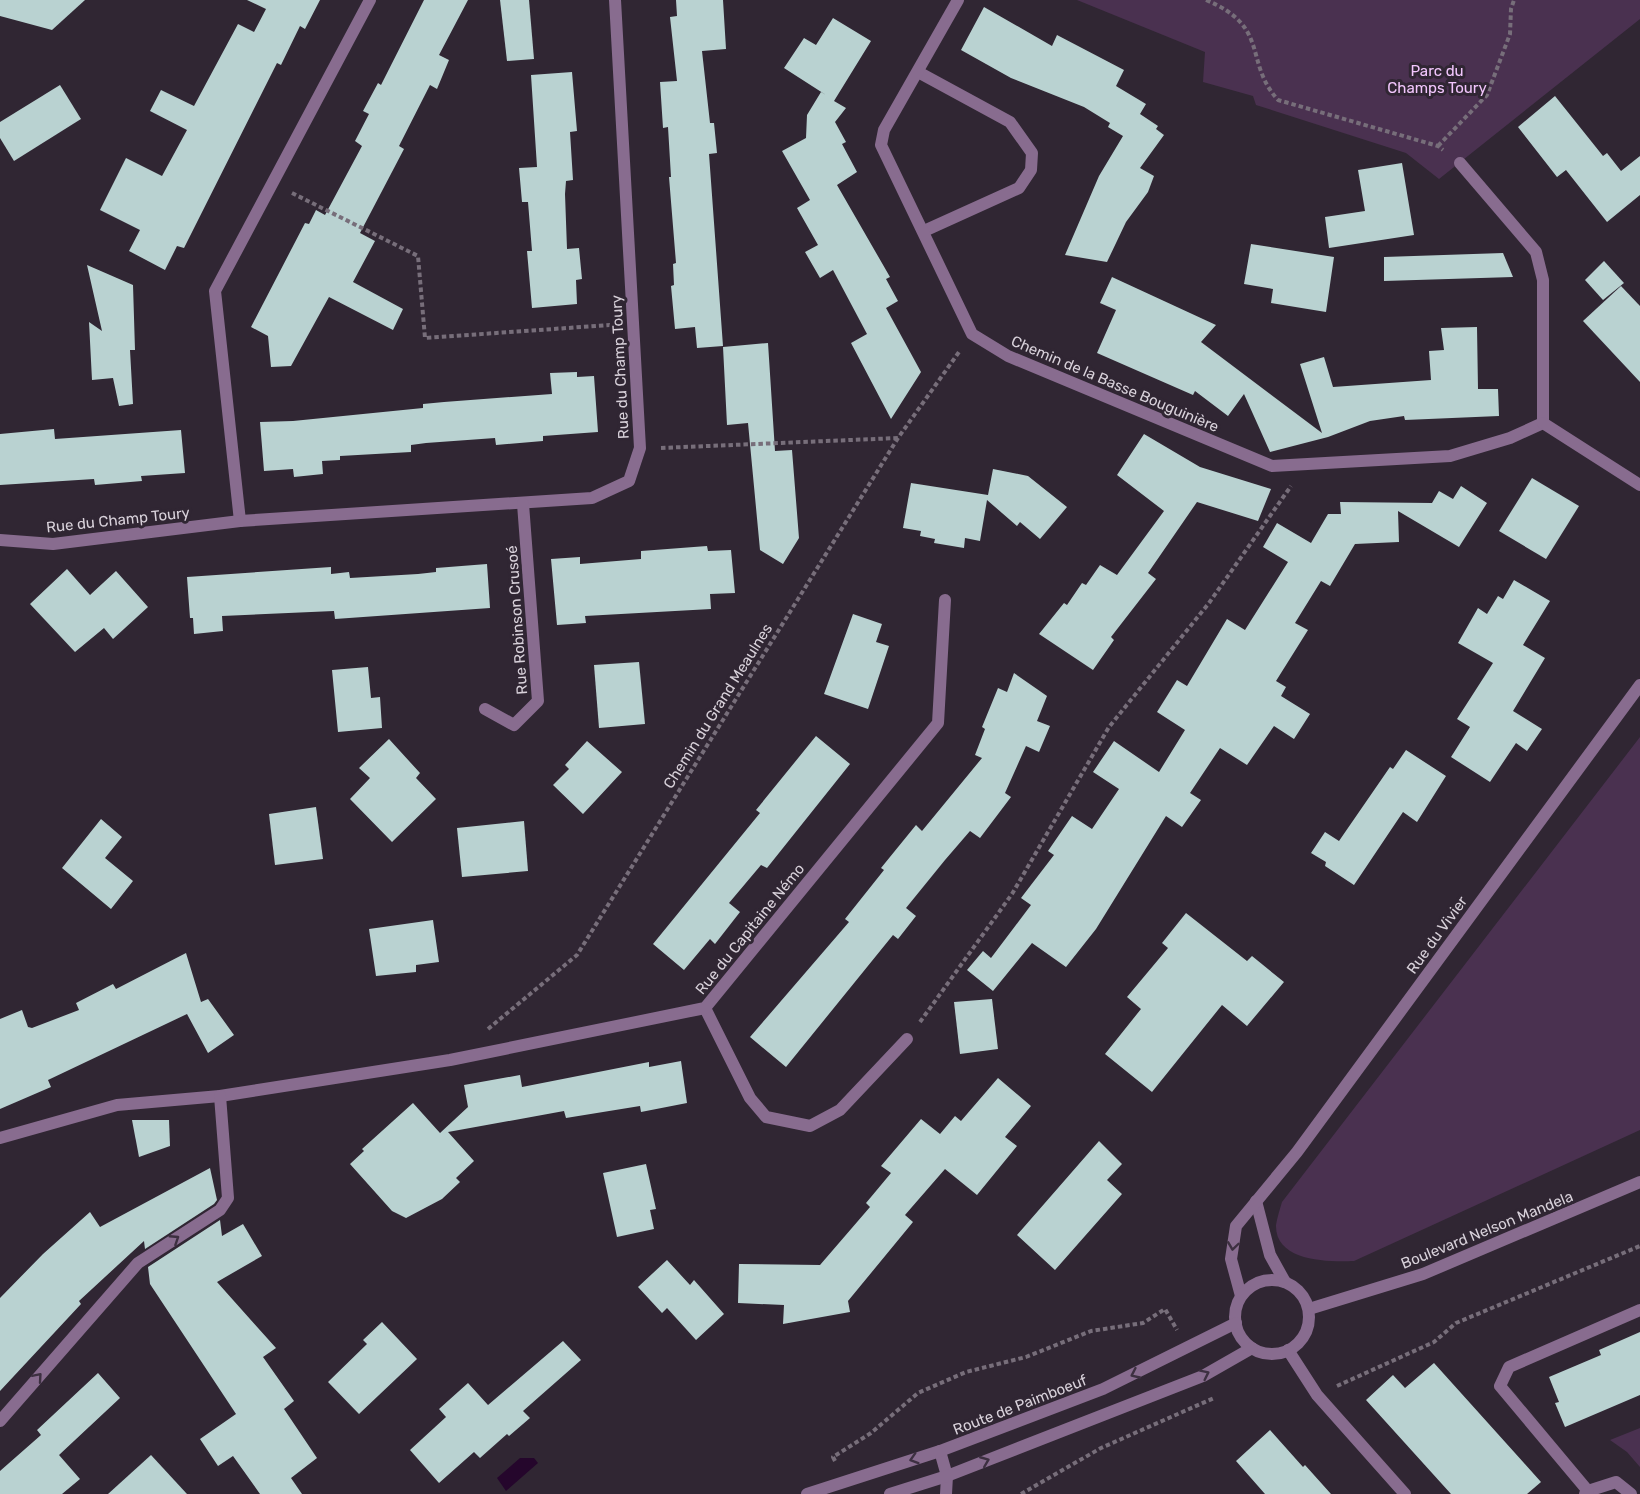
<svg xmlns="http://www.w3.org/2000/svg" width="1640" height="1494" viewBox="0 0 1640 1494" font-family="Rubik,sans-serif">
	<rect width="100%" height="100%" fill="#302633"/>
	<g fill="#4a3150">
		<polygon points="1077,0 1640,0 1640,19 1439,179 1406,153 1256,105 1253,96 1203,82 1205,52"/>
		<path d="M1640,737V1130L1354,1261C1329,1262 1275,1262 1276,1225C1277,1218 1280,1209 1282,1202Z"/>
		<polygon points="1640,1428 1640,1467 1627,1452 1610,1440"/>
	</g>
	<polygon fill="#25062c" points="520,1458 534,1458 538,1463 506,1491 497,1478"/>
	<g fill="#b9d2d1">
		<polygon points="0,0 85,0 52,30 0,16"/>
		<polygon points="247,0 320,0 305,29 300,26 281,65 277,63 184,248 177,246 165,270 129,251 140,230 100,210 126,158 162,176 187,130 150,111 161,90 194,106 238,24 254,32 266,9"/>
		<polygon points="424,0 468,0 439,55 449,60 437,89 430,85 399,146 404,149 360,233 375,241 353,282 403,309 393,330 329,297 291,366 271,367 268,336 251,327 305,223 309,224 316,210 325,215 362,146 355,141 369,114 363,111 378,83 381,85"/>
		<polygon points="500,0 529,0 534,59 507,61"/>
		<polygon points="676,0 723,0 726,49 702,51 710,123 714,123 717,153 709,154 723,346 697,348 695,327 675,329 671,286 674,285 673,264 676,263 669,177 671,177 668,127 663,128 660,82 677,81 670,17 677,16"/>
		<polygon points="984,7 1052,46 1057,35 1124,70 1116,86 1146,104 1140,114 1158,126 1156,129 1164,135 1140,168 1154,176 1148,192 1126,222 1107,262 1065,255 1099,176 1123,136 1108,127 1110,123 1084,107 1011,78 961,50"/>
		<polygon points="833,18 871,41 834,101 846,108 835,122 846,142 842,144 857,172 837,185 890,277 886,279 898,301 886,308 921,372 891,419 851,343 867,334 833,270 820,278 805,252 818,245 797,208 810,200 782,151 806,138 807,115 821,92 826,95 784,68 804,38 816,45"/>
		<polygon points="572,72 577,131 570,132 573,180 566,181 565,194 567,249 579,248 582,279 576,280 577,304 532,308 527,251 532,251 528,202 522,202 519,168 537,167 531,75"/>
		<polygon points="60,85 81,119 14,161 0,138 0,122"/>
		<polygon points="1555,96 1603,156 1607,153 1621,171 1640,156 1640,195 1607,222 1566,170 1557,177 1518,127"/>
		<polygon points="1402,163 1414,235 1329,248 1325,217 1365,211 1358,170"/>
		<polygon points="1251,244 1334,257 1326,312 1271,303 1273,289 1244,284"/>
		<polygon points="1503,253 1513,277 1384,281 1384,257"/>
		<polygon points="1604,261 1624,283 1603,300 1585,280"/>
		<polygon points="87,265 133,285 135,350 130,350 133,404 119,406 113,378 92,380 89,322 102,331"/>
		<polygon points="1112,277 1216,325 1201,342 1322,433 1300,364 1324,357 1333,387 1431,380 1429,351 1444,350 1441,328 1477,327 1478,389 1498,389 1499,416 1405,420 1404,416 1370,421 1328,437 1270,452 1244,394 1228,416 1195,391 1193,395 1097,353 1116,310 1100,303"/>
		<polygon points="1621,286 1640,306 1640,382 1583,321"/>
		<polygon points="768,343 775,451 792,450 799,538 783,564 760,550 748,423 727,425 723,347"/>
		<polygon points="577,372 577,377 594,376 598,432 543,436 543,441 496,445 495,438 426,443 411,445 411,452 340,456 340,460 322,461 323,474 294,477 293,469 264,471 260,422 293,421 423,408 423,404 444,402 552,394 550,373"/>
		<polygon points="54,429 55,439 181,430 185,473 141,476 142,481 95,485 94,479 0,485 0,434"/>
		<polygon points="1144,434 1200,467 1271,489 1258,521 1197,502 1148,573 1156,579 1111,637 1114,640 1093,670 1039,634 1064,603 1067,605 1082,583 1086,585 1100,565 1117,575 1164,511 1117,475"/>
		<polygon points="993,469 1028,476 1067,507 1040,539 1020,522 1017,526 987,500 980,541 965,538 964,548 934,543 935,539 920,536 921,531 903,528 911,483 988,495"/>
		<polygon points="1532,478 1579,506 1546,559 1499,531"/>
		<polygon points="1461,486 1487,503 1459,547 1398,511 1399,542 1355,544 1330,586 1321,581 1295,623 1308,630 1276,681 1286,687 1281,696 1310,714 1294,739 1274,726 1247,765 1220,748 1190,793 1201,800 1182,827 1166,816 1096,929 1066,967 1032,943 993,991 967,970 983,951 991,958 1031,905 1021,898 1054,855 1048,851 1072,816 1092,829 1119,789 1093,772 1114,741 1159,772 1185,730 1157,712 1177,680 1187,686 1227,619 1245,630 1288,562 1263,547 1277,523 1311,543 1328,514 1341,514 1340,502 1432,503 1439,491 1453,499"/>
		<polygon points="707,546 708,551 731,550 735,593 710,594 711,609 585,616 586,623 557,625 551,559 580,557 580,564 641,559 641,551"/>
		<polygon points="487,564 490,608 335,619 334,611 222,616 223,631 194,634 193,618 190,618 187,577 331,567 331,574 349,572 350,578 418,574 436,572 436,568"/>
		<polygon points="67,569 90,595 116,571 148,607 113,639 104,628 75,652 30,604"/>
		<polygon points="1514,580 1550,601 1523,645 1545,658 1513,711 1542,729 1527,751 1516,743 1490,782 1451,757 1470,727 1457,719 1493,663 1458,643 1478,608 1487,614 1498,596 1503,599"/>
		<polygon points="853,614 882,624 876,642 889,646 868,709 824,694"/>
		<polygon points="639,662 645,724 599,728 594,665"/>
		<polygon points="368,667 371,698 380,697 382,728 338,732 332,670"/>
		<polygon points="1014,673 1047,696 1037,721 1050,726 1039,752 1026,746 1005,793 1011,797 980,838 970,831 945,860 906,908 916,916 898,939 893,935 786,1067 750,1037 849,922 845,919 884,870 881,868 916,825 922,831 982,758 975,755 985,729 982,727 998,688 1007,692"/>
		<polygon points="816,736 850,764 767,868 761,865 729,903 740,912 715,944 710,939 684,970 653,944 760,813 756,810"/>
		<polygon points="389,739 420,773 416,778 436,799 392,842 350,799 370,778 359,768"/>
		<polygon points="587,741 622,772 583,814 553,785 569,769 565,765"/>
		<polygon points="1406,750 1446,776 1417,822 1403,812 1354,885 1325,866 1326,862 1311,853 1325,832 1339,841 1390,767 1393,769"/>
		<polygon points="316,807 323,859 275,865 269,814"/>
		<polygon points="101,819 122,837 105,858 133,881 111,909 62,868"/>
		<polygon points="524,821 528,871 462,877 457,828"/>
		<polygon points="1186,913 1247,961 1252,956 1284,982 1247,1026 1222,1005 1152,1092 1105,1054 1141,1009 1127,997 1168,948 1162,943"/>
		<polygon points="433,920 439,962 416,965 416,972 376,976 369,929"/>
		<polygon points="186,953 201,1002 208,999 234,1035 208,1053 187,1014 48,1080 51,1087 0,1109 0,1019 22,1010 28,1027 32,1028 79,1010 76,1003 113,984 116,989"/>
		<polygon points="992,999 998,1049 960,1054 954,1002"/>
		<polygon points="681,1061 687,1103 641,1112 640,1106 566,1118 564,1111 448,1132 474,1161 456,1178 460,1182 442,1199 406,1218 392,1211 350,1164 364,1151 362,1149 413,1103 440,1133 468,1107 464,1085 520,1075 522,1087 649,1062 649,1067"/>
		<polygon points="998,1078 1031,1106 1005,1137 1017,1146 977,1195 945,1169 905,1215 913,1222 848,1301 850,1312 783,1324 784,1305 738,1303 739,1264 820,1265 870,1207 866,1203 891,1173 881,1166 921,1119 940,1134 955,1116 961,1121"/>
		<polygon points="132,1120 169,1120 170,1146 139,1157"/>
		<polygon points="1099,1141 1122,1164 1107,1180 1122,1194 1055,1270 1017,1235"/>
		<polygon points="646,1164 656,1209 650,1210 654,1229 617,1237 603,1173"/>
		<polygon points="210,1168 217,1200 214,1204 145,1249 144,1241 79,1301 81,1304 0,1391 0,1298 43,1254 90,1212 100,1227"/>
		<polygon points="220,1220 222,1236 243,1224 262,1256 217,1282 276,1348 263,1357 294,1401 284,1409 317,1458 291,1478 302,1494 260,1494 233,1456 218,1466 200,1439 236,1414 150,1284 148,1267"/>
		<polygon points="667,1260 690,1285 694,1280 724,1314 696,1340 667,1308 662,1313 638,1287"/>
		<polygon points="382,1322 417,1359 359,1414 328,1382 367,1344 363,1340"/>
		<polygon points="1640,1332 1640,1395 1565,1427 1555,1403 1559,1402 1549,1377 1601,1355 1599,1350"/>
		<polygon points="563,1341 581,1360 523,1411 530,1418 509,1436 507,1434 480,1458 474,1452 439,1483 410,1450 446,1417 439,1409 468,1383 488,1405"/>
		<polygon points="1434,1363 1541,1482 1527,1494 1451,1494 1366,1400 1393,1375 1405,1388"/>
		<polygon points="98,1373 120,1398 59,1455 80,1479 62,1494 0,1494 0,1471 41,1435 37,1430"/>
		<polygon points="1270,1430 1303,1467 1305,1465 1331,1494 1265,1494 1236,1461"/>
		<polygon points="151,1455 187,1494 108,1494"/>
	</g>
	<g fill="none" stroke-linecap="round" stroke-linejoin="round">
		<g stroke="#776e7a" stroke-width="4" stroke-dasharray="4.5 3" stroke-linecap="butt">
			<path d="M1206,0C1271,27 1243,61 1278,100L1438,146L1443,150"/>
			<polyline points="1438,146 1487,95 1510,34 1511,9 1514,0"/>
			<polyline points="292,193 418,256 425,338 610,325"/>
			<polyline points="661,448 898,438"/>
			<polyline points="920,1022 1012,894 1109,727 1209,603 1291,486"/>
			<polyline points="488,1029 577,955 898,438 959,352"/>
			<polyline points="1337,1386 1434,1342 1456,1323 1640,1246"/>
			<polyline points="835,1461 833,1457 871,1433 918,1393 966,1372 1026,1357 1091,1331 1143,1323 1165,1309 1177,1330"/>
			<polyline points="1021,1494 1101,1448 1214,1398"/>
		</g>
		<polyline stroke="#886c8f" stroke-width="12" points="918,72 1010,122 1032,153 1031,170 1019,188 924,231"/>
		<g stroke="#886c8f" stroke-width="12">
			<polyline points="958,0 884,130 881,145 972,334 1008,356 1272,466 1450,456 1510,438 1543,423"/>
			<polyline points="1460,163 1536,252 1543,280 1543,423"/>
			<polyline points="1543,423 1640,485"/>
			<polyline points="240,521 215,291 370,0"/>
			<polyline points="0,540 53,544 240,521 592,498 629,481 640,448 615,0"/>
			<polyline points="485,709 514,725 538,701 523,504"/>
			<polyline points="705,1008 750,1098 766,1117 810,1126 840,1110 907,1039"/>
			<polyline points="0,1138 117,1105 220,1096 450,1060 705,1008 938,723 945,600"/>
			<polyline points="1256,1201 1270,1255 1285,1282"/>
			<polyline points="1241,1296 1231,1259 1236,1226 1297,1152 1640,685"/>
			<polyline points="1288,1350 1317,1395 1405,1494"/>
			<polyline points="0,1421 138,1263 220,1210 228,1198 220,1096"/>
			<polyline points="1588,1491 1616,1482 1631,1494"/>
			<polyline points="1585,1494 1588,1491 1500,1386 1509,1367 1640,1310"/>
		</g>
		<g stroke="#886c8f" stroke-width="12">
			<circle cx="1272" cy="1317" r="37"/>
			<polyline points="1309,1309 1423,1274 1640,1182"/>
			<polyline points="940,1451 947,1476 946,1494"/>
			<polyline points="807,1494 940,1451 1103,1389 1236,1323"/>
			<polyline points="890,1494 947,1476 1203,1376 1252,1348"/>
		</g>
	</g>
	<defs><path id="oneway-chevron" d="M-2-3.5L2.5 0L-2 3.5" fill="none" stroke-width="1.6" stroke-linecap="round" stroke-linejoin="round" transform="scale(1.5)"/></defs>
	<g stroke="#3d3041">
		<use href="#oneway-chevron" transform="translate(175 1239) rotate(-33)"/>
		<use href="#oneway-chevron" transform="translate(1233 1246) rotate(98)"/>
		<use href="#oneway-chevron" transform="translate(1135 1374) rotate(155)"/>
		<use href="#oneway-chevron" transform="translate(1205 1374) rotate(-26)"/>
		<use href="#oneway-chevron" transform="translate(38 1377) rotate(-49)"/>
		<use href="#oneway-chevron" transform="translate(914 1459) rotate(163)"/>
		<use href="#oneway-chevron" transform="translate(985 1461) rotate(-22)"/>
	</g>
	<g text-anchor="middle" stroke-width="6" stroke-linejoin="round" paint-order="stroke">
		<g font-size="15" fill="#f2c6fd" stroke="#302633">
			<text x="1437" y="76">Parc du<tspan x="1437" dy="17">Champs Toury</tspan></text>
		</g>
		<g font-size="15" fill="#d8d1da" stroke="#302633">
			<text transform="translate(620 367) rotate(-93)" y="5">Rue du Champ Toury</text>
			<text transform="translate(1115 384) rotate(23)" y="5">Chemin de la Basse Bouguinière</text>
			<text transform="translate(118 520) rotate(-6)" y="5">Rue du Champ Toury</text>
			<text transform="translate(517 620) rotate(-94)" y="5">Rue Robinson Crusoé</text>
			<text transform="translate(718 706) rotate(-58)" y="5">Chemin du Grand Meaulnes</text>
			<text transform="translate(750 929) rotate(-51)" y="5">Rue du Capitaine Némo</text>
			<text transform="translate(1437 935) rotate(-54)" y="5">Rue du Vivier</text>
			<text transform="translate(1487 1230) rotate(-22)" y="5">Boulevard Nelson Mandela</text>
			<text transform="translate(1020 1405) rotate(-21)" y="5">Route de Paimboeuf</text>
		</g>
	</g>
</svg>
